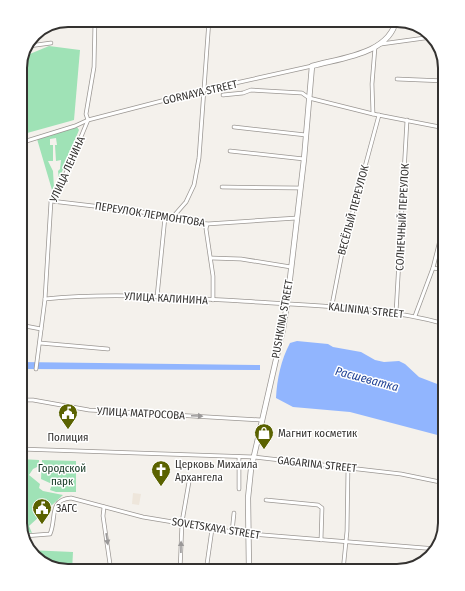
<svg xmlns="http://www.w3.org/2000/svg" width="465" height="591" viewBox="0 0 465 591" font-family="'Fira Sans Condensed',sans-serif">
	<rect width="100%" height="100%" fill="#f4f1ec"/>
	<polygon fill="#eee6db" points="133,493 141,494 139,505 132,504"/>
	<g fill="#9fe2b6">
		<polygon points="49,46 80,50 74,120 20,135 20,65 25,56"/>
		<polygon points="77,127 79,130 59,179 58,171 60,169 61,160 56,161 55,145 57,145 56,138 50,139 50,145 53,145 53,161 48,161 53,171 54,188 52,190 37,139"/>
		<polygon points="20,459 39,460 39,466 33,469 29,475 40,484 39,488 43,491 63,495 29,526 32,533 28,532 27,547 20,523"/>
		<polygon points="42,460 76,461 76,492 56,492 50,490 52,484 41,479"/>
		<path d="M28,550L73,552L72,571C52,571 42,563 28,550Z"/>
	</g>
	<g fill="#91b5fe">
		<path d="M297,341L328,344L333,347L361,352L375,360L384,362L399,361L405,364L419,377L445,387V437L350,412L293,407L276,398C277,379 281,360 290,343Z"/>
		<polygon points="20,362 260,365 260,370 20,369"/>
	</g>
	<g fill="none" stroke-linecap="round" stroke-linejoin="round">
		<g stroke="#9b9793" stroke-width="4.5">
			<g id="street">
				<polyline points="381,44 432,37"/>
				<polyline points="29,46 51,43"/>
				<polyline points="442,60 442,59"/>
				<polyline points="397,79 445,81"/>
				<polyline points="223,95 243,93 251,90 302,93 309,98 373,114 445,128"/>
				<polyline points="373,114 372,84 375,47"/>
				<polyline points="234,127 306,135"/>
				<polyline points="20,143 75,126 88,120 204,90 312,66"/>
				<polyline points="230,151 304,159"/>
				<polyline points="222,187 300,188"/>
				<polyline points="51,201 136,211 207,224 297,218"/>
				<polyline points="172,218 186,202 194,185 199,158 209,20"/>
				<polyline points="207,224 206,229 213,276 213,300"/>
				<polyline points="211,258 241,259 291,267"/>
				<polyline points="433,268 445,270"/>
				<polyline points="157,297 165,217"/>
				<path d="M45,299C115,292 186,298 256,302C320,306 383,307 445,324"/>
				<polyline points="332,305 343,248 379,115"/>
				<polyline points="396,313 407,120"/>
				<polyline points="415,316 433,268 445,220"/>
				<polyline points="20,325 41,329"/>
				<polyline points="40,343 108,349"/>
				<polyline points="36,369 45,299 51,201 66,173 88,120 86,114 94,67 95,20"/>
				<polyline points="20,403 21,400 33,400 89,410 261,420"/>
				<polyline points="20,449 254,457 401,474 445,483"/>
				<polyline points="239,489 239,457"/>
				<polyline points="266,500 318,505 322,508 321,540"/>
				<polyline points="104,507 103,516 111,571"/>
				<polyline points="232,532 234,513"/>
				<path d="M24,536L50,534C57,518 48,500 71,498L143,517L239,533L437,549"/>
				<polyline points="180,571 182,522 190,476"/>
				<polyline points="206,571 212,529"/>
				<polyline points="343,571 347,531 348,467"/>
			</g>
		</g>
		<g stroke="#9b9793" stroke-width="6">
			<path id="secondary" d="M249,571L248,498L251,469L283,329L287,304L304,159L312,66C340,58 390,54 396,20"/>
		</g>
		<use href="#street" stroke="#fff" stroke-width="3"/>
		<use href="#secondary" stroke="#fff" stroke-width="4.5"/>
	</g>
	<defs><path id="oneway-solid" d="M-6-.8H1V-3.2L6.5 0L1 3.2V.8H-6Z"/></defs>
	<g fill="#9a9898">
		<use href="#oneway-solid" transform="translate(197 416) rotate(3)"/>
		<use href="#oneway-solid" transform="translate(107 539) rotate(81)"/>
		<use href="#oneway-solid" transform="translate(181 547) rotate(-89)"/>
	</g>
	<defs>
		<g id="civic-pin" transform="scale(1)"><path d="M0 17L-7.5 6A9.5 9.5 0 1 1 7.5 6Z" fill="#5a6200" stroke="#fff"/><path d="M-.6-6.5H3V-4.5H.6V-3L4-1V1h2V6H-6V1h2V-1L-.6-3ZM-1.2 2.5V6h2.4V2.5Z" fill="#fff"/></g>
		<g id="shop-pin" transform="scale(1)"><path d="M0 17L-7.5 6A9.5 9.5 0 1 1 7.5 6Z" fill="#5a6200" stroke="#fff"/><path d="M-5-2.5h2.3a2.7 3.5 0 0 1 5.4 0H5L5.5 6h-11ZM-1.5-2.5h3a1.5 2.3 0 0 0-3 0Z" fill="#fff"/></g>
		<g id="church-pin" transform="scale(1)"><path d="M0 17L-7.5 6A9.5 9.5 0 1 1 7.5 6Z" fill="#5a6200" stroke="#fff"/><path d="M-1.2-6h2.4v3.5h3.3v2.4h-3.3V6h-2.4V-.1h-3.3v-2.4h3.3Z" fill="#fff"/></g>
	</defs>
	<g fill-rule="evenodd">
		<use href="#civic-pin" x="68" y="413"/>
		<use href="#shop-pin" x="264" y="433"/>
		<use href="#church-pin" x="161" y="470"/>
		<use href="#civic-pin" x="42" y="508"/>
	</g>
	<g text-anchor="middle" stroke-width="3" stroke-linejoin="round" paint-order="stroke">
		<g font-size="11" fill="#343230" stroke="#fff">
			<text transform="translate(200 92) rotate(-13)" y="4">GORNAYA STREET</text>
			<text transform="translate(67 169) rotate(-66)" y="4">УЛИЦА ЛЕНИНА</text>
			<text transform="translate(353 210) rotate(-75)" y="4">ВЕСЁЛЫЙ ПЕРЕУЛОК</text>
			<text transform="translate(150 214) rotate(9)" y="4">ПЕРЕУЛОК ЛЕРМОНТОВА</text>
			<text transform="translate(402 217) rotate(-87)" y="4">СОЛНЕЧНЫЙ ПЕРЕУЛОК</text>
			<text transform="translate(166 298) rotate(3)" y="4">УЛИЦА КАЛИНИНА</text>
			<text transform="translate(366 310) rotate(6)" y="4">KALININA STREET</text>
			<text transform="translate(282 319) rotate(-80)" y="4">PUSHKINA STREET</text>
			<text transform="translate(141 413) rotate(3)" y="4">УЛИЦА МАТРОСОВА</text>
			<text transform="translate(317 464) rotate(6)" y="4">GAGARINA STREET</text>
			<text transform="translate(216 528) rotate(9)" y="4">SOVETSKAYA STREET</text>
		</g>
		<g font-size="11" fill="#343230" stroke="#fff" text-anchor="start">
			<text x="278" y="437">Магнит косметик</text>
			<text x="68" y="441" text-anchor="middle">Полиция</text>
			<text x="175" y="468">Церковь Михаила<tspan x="175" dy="13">Архангела</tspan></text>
			<text x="56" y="512">ЗАГС</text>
		</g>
		<g font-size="11" fill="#113621" stroke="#fff">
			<text x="62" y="472">Городской<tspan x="62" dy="13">парк</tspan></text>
		</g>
		<g font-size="12" font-style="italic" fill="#224497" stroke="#fff">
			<text transform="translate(367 379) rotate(15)" y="4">Расшеватка</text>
		</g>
	</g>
	<path d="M0 0H465V591H0ZM68 27H397A41 41 0 0 1 438 68V523A41 41 0 0 1 397 564H68A41 41 0 0 1 27 523V68A41 41 0 0 1 68 27Z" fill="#fff" fill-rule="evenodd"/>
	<path fill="none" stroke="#343230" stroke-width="2" d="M68 27H397A41 41 0 0 1 438 68V523A41 41 0 0 1 397 564H68A41 41 0 0 1 27 523V68A41 41 0 0 1 68 27Z"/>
</svg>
